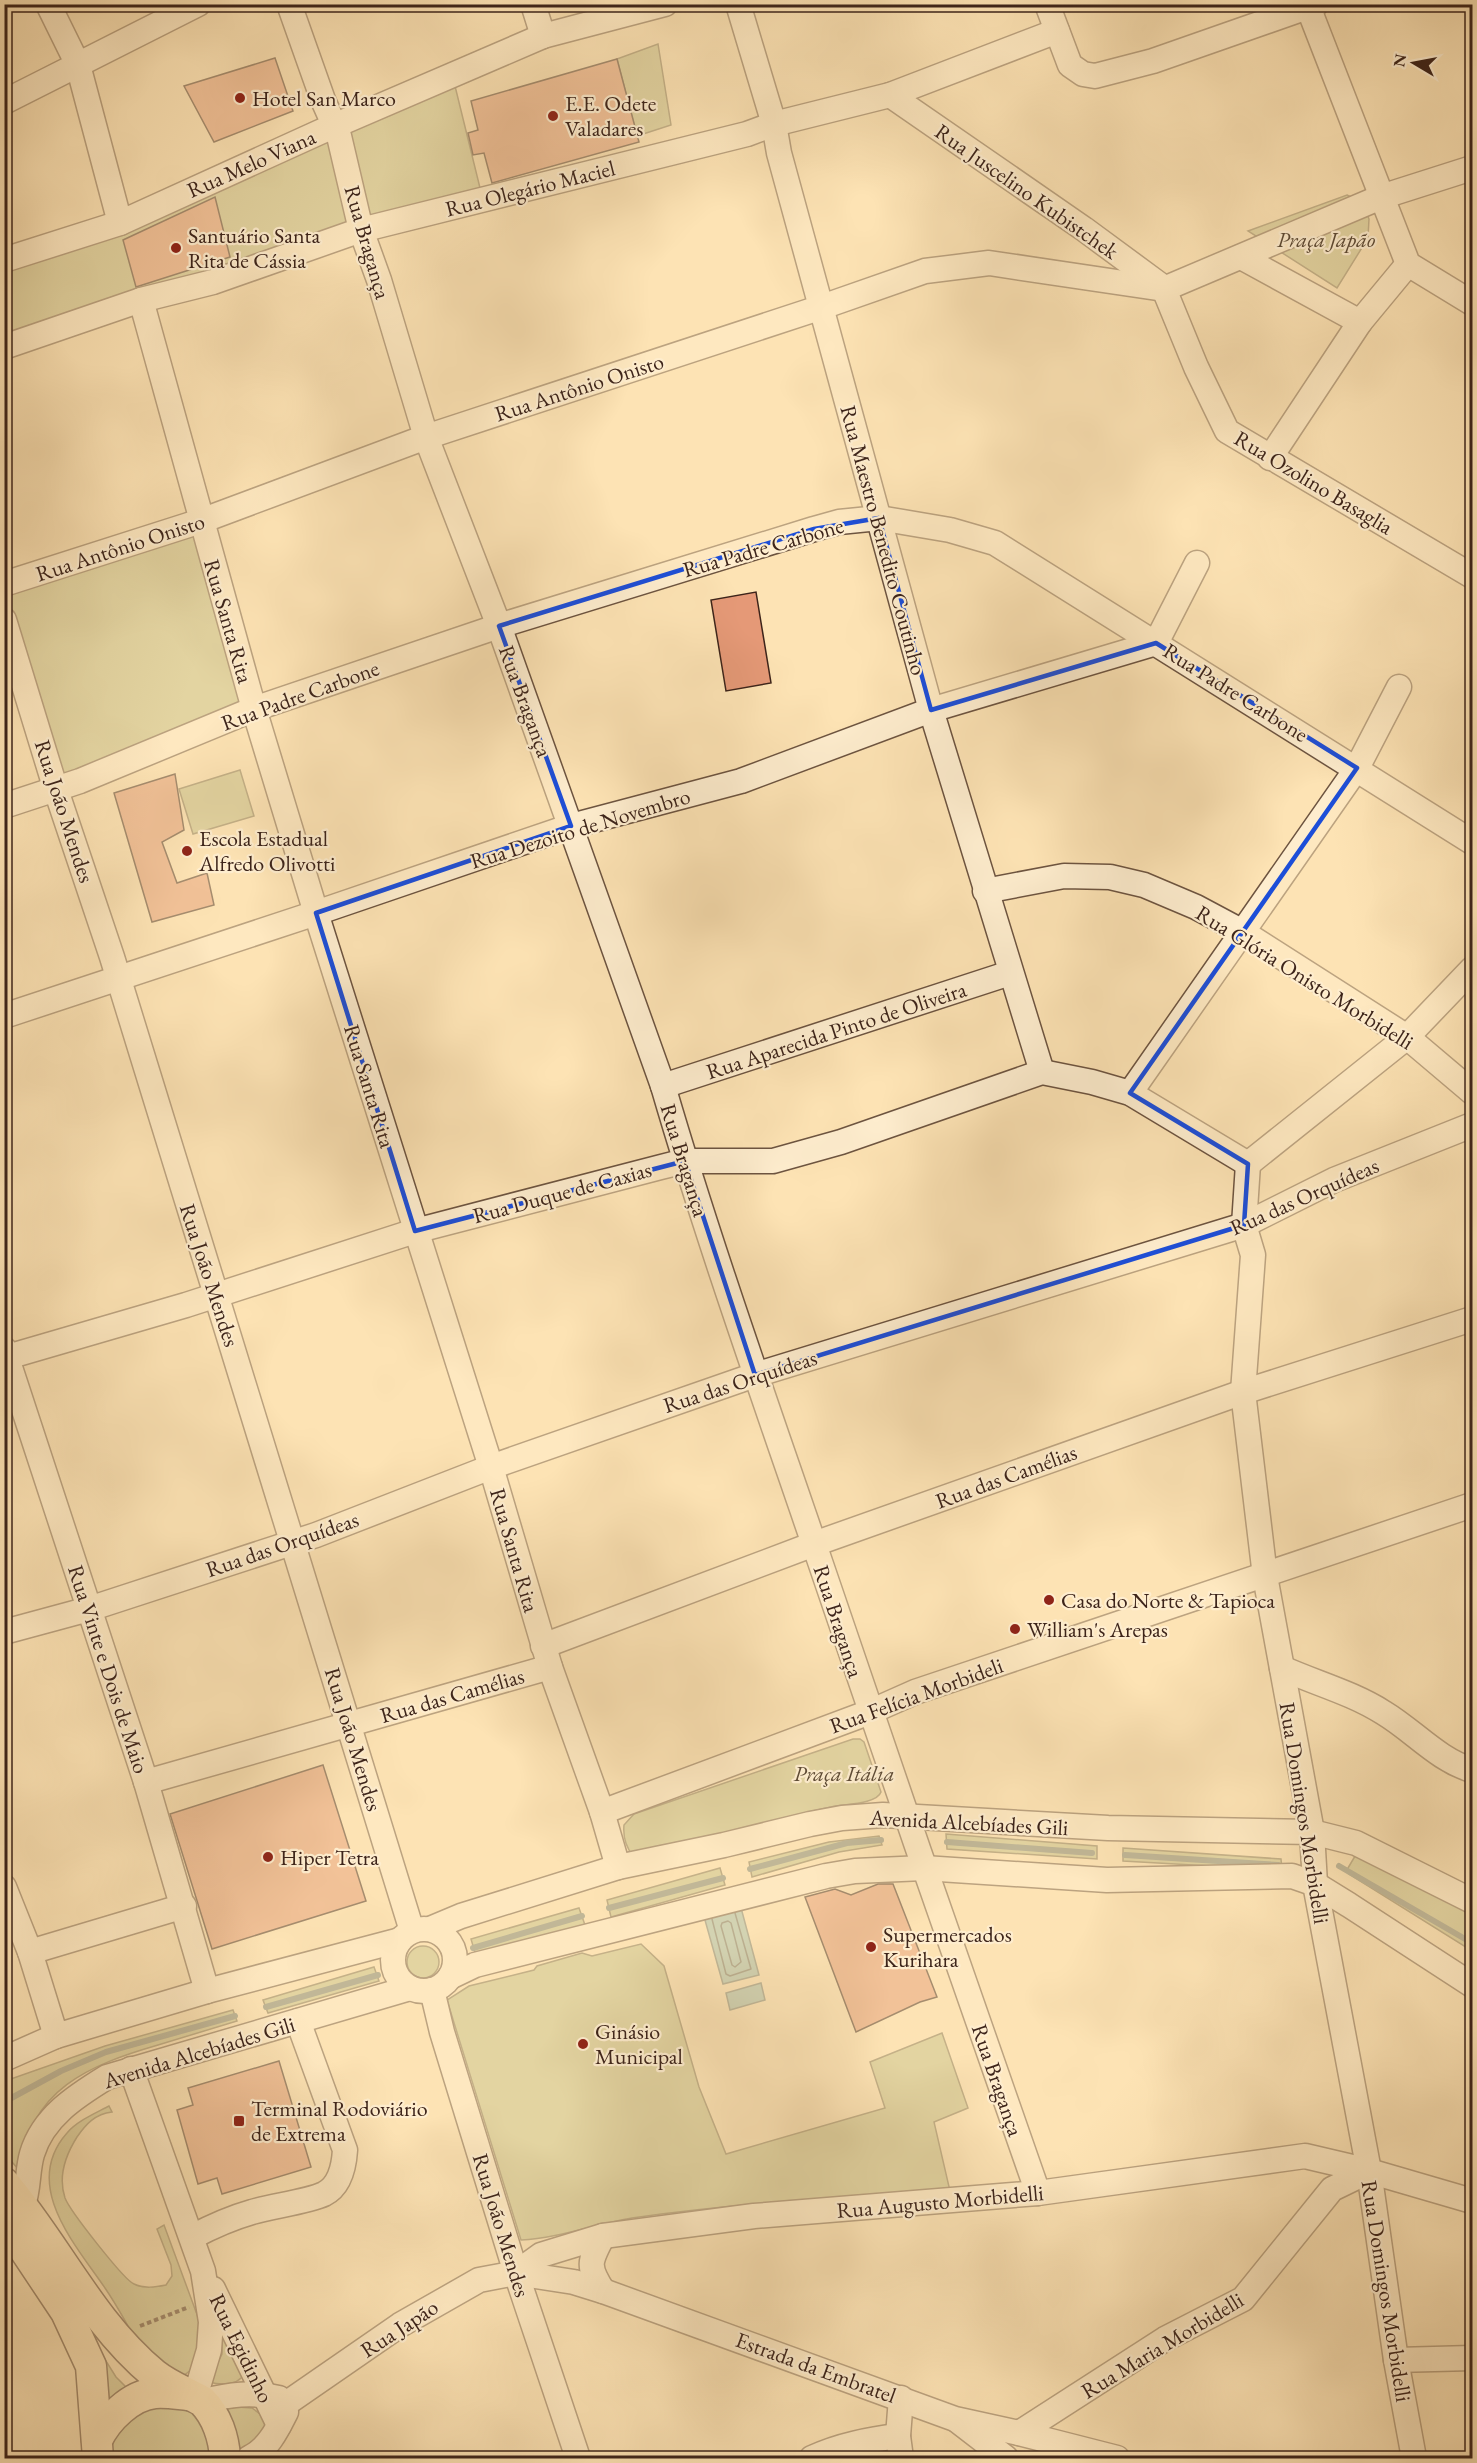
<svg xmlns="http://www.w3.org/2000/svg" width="1477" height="2463" viewBox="0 0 1477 2463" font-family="'EB Garamond',serif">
	<rect width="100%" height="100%" fill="#fde3b4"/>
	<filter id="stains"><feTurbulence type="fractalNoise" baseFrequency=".00333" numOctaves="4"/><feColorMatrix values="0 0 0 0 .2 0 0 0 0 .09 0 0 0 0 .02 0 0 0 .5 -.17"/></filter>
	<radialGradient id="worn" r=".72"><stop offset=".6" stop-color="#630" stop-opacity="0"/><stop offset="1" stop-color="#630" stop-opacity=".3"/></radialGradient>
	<g fill="#c4c289" stroke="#807352" stroke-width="1.5">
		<polygon points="658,44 671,125 637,136 617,59"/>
		<polygon points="455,86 481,192 5,337 4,270"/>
		<polygon points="1347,195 1363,203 1369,219 1368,238 1337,288 1248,231"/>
		<polygon points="197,531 246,704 59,776 5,597 4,588"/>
		<polygon points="240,770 254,816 193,834 179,789"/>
		<path d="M853,1739H860L864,1742L881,1792C877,1804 844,1804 831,1807C768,1820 707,1840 645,1858L633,1856C626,1847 623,1835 624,1825L634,1814Z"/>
		<polygon points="946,1834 1097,1846 1097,1859 947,1849"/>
		<polygon points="879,1836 882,1845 839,1852 752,1877 749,1862 829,1842"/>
		<polygon points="1123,1848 1281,1859 1282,1870 1123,1861"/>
		<polygon points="1358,1851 1472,1906 1472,1951 1349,1874 1348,1868"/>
		<polygon points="720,1868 725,1885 611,1917 607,1900"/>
		<polygon points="579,1908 585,1925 476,1956 471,1939"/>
		<path d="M641,1944L664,1966L699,2087L726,2154L885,2108L870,2062L942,2033L968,2108L934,2122L950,2191C844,2197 738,2203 632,2218C595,2224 559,2238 521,2240L447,2000L469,1986L534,1970L537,1966L582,1953L592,1956Z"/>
		<circle cx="423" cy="1962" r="16"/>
		<polygon points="374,1967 379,1981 268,2013 263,2000"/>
		<path d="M233,2010L237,2021C211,2029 185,2037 158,2045C89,2065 30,2089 19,2170L5,2154V2081L105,2046Z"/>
		<path d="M109,2106L112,2112C95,2114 86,2124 77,2137C65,2156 58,2177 65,2198C70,2211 124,2280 134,2284C144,2289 156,2287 166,2285L172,2276L171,2265L157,2229L164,2225L202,2328L192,2369L182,2377L150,2367C136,2340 122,2313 105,2288C75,2244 21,2185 67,2133C77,2121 96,2113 109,2106Z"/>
		<polygon points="57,2283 116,2377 130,2391 105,2415"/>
		<path d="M221,2317L245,2373C238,2386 221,2385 208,2382L222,2354Z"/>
		<polygon points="178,2402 203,2417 217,2458 107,2458 108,2439 128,2413"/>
		<polygon points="237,2407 252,2408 267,2419 266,2428 240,2458 215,2411"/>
	</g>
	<g fill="#9fbeb0" stroke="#788074" stroke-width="1.5">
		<polygon points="740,1904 759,1975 723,1984 703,1913"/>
		<polygon points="761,1983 765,2000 730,2010 726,1993"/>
	</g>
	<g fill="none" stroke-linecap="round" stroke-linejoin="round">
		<g stroke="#6e7165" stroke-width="1.5">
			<polyline points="712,1919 726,1974 730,1976 751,1969 735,1913"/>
			<polygon points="728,1921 731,1923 741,1962 735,1967 732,1965 721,1926 722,1923"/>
		</g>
		<g stroke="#788074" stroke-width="6">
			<polyline points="947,1842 1092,1853"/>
			<polyline points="1125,1855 1278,1865"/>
			<polyline points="1339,1866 1472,1943"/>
			<polyline points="750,1869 847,1843 881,1840"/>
			<polyline points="609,1908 723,1878"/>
			<polyline points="473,1948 582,1916"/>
			<polyline points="266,2007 378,1975"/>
			<polyline points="4,2102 61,2071 106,2052 235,2016"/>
		</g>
	</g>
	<g fill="#e59977" stroke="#3d241a" stroke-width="1.5">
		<polygon points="275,58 293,111 214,142 184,86"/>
		<polygon points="617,59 639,142 492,183 484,153 473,155 468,133 478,130 471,101"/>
		<polygon points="215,197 230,257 136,287 123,240"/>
		<polygon points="756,592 771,683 726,691 711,600"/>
		<polygon points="175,774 184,830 162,842 177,883 207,873 214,905 152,922 114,793"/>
		<polygon points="323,1765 366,1901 212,1949 170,1814"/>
		<polygon points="878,1884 893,1884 937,1997 920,2002 856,2032 805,1897 835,1889 851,1895"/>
		<polygon points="279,2061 311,2167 222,2194 217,2178 198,2184 177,2110 193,2105 188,2088"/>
	</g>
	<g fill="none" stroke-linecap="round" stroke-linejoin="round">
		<g stroke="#6d5440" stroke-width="27">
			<g id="minor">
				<polyline points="48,4 78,65 120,223"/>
				<path d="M289,4L323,100L339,136L361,230L379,280L426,437L499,626L663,1086C708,1240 762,1392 814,1544C887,1761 962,1977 1038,2193"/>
				<polyline points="533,4 543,36"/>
				<polyline points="738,4 774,124 779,153 931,710 1042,1072"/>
				<polyline points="1047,4 1070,65 1083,74 1095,76 1153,61 1316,4"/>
				<polyline points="1307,4 1408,264 1472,303"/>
				<polyline points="890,95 1084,229 1160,285"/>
				<polyline points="4,102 198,4"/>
				<polyline points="1241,257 1360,322"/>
				<polyline points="4,260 120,223 320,132 543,36 665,4"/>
				<polyline points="1164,289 1196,367 1227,431 1472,576"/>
				<polyline points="1164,289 1381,197 1472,168"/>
				<polyline points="141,300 254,709 316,913 491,1467 550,1667 602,1812 618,1867"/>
				<polyline points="4,347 141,300 213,282 361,230 747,134 774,124 890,95 1057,31"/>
				<polyline points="1270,458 1360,322 1408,264"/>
				<polyline points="4,584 201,521 426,437 822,307 925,271 989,263 1164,289"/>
				<polyline points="4,620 56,790 112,957 412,1931"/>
				<polyline points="4,806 80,781 254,709 499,626 814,529 839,522 879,518 950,530 995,543 1472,842"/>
				<polyline points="985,891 1064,876 1110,877 1144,885 1196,907 1241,931 1407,1037 1472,1092"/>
				<polyline points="4,1016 316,913 571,826 741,781 931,710 1156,643 1197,563"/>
				<polyline points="663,1086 1010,973"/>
				<polyline points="1130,1093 1357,768 1399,687"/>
				<polyline points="1248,1164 1244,1225 1253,1255 1243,1392 1265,1576 1312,1832 1315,1884 1369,2171 1396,2360 1414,2458"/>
				<polyline points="1248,1164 1407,1037 1472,969"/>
				<polyline points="4,1349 146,1782 207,1991"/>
				<polyline points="4,1358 186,1305 415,1231 661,1167 685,1161 773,1161 841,1142 1042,1072 1092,1082 1130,1093 1248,1164"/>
				<polyline points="4,1632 89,1609 316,1535 491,1467 755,1375 1244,1225 1334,1180 1472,1125"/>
				<polyline points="543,1646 814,1544 1243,1392 1472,1319"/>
				<path d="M1282,1668C1315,1683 1353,1693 1384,1713C1414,1731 1438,1760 1472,1770"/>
				<polyline points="146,1782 550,1667"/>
				<polyline points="602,1812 870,1712 915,1692 1472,1505"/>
				<polyline points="4,1887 30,1952 56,2036"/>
				<polyline points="430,1929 461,1916 618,1867 724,1845 810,1824 842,1818 883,1815 1108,1828 1312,1832 1356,1843 1472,1901"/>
				<circle cx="424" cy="1960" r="31"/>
				<polyline points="30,1952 184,1906"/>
				<polyline points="450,1977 475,1965 826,1876 855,1871 924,1868 1107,1880 1292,1876 1315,1884 1349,1905 1472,1985"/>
				<polyline points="432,1990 442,2032 516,2273 578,2458"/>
				<polyline points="4,2059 56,2036 207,1991 400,1940"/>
				<polyline points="131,2069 203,2271 211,2322 209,2350 195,2397"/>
				<path d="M23,2205C29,2188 27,2171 32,2154C43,2117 76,2096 107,2077L410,1988"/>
				<path d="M603,2236C589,2262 587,2266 603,2291"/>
				<path d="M192,2237C211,2227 231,2218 252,2212C271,2206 307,2202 324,2194C340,2186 344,2166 345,2150L298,2021"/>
				<polyline points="516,2273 541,2255 603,2236 754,2216 1038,2193 1305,2156 1369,2171 1472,2201"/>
				<polyline points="213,2289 279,2425"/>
				<polyline points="1396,2360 1472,2358"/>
				<path d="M202,2401C229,2395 252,2391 279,2398"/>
				<polyline points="290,2401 400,2325 479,2280 516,2273 574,2282 603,2291 955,2419 1019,2433 1117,2458"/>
				<polyline points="958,2421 1006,2458"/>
				<polyline points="1019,2433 1165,2339 1243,2299 1332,2189 1369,2171"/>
				<path d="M249,2458C268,2449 277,2430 286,2412"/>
				<path d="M812,2458C840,2445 868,2440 898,2436"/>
				<polyline points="901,2458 898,2436 901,2398"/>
			</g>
		</g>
		<g stroke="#3d241a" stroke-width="33">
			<g id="major">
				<path d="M4,2183C56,2244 91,2322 154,2374C169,2386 186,2392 202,2401C217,2416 224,2438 225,2458"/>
				<polyline points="4,2219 66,2312 91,2366 98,2458"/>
				<path d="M97,2440C107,2419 131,2395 155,2393C166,2392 177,2394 188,2395"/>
			</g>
		</g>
		<polyline stroke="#3d241a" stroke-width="4" stroke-dasharray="4.5 3" stroke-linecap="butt" points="140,2326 189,2307"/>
		<use href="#minor" stroke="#feedce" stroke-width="24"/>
		<use href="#major" stroke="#fde3b4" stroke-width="30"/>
	</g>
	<path d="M0 0H1477V2463H0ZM879,518L931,710L1156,643L1357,768L1130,1093L1248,1164L1244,1225L755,1375L685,1161L415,1231L316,913L571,826L499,626L814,529Z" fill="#fde3b4" fill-opacity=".55" fill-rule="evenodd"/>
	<path fill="none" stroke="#1d4ed8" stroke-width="4.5" stroke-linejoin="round" d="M879,518L931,710L1156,643L1357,768L1130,1093L1248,1164L1244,1225L755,1375L685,1161L415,1231L316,913L571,826L499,626L814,529Z"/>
	<g fill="#8f2418" stroke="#feedce" stroke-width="2">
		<circle cx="240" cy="98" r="6"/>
		<circle cx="553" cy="116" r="6"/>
		<circle cx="176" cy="248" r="6"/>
		<circle cx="187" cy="851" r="6"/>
		<circle cx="1049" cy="1600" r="6"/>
		<circle cx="1015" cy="1629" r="6"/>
		<circle cx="268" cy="1857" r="6"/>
		<circle cx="871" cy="1947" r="6"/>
		<circle cx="583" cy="2044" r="6"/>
		<rect x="233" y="2115" width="12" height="12" rx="3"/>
	</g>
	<g text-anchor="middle" stroke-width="4.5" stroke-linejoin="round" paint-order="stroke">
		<g font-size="22" fill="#3d241a" stroke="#feedce" text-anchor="start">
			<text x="252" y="106">Hotel San Marco</text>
			<text x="565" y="111">E.E. Odete<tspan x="565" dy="25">Valadares</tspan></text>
			<text x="188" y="243">Santuário Santa<tspan x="188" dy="25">Rita de Cássia</tspan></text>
			<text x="199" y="846">Escola Estadual<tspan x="199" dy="25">Alfredo Olivotti</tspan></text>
			<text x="1061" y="1608">Casa do Norte &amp; Tapioca</text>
			<text x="1027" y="1637">William's Arepas</text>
			<text x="280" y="1865">Hiper Tetra</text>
			<text x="883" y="1942">Supermercados<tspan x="883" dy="25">Kurihara</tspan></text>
			<text x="595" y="2039">Ginásio<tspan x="595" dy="25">Municipal</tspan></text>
			<text x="251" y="2116">Terminal Rodoviário<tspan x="251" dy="25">de Extrema</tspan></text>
		</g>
		<g font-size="22" fill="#3d241a" stroke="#feedce">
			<text transform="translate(251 163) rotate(-24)" y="8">Rua Melo Viana</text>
			<text transform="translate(530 188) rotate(-14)" y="8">Rua Olegário Maciel</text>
			<text transform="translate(1027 191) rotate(35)" y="8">Rua Juscelino Kubistchek</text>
			<text transform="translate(368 242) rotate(74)" y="8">Rua Bragança</text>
			<text transform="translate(579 387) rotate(-18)" y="8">Rua Antônio Onisto</text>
			<text transform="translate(1314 482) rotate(31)" y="8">Rua Ozolino Basaglia</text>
			<text transform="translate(884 540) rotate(75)" y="8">Rua Maestro Benedito Coutinho</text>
			<text transform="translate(120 547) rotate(-18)" y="8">Rua Antônio Onisto</text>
			<text transform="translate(763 547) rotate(-16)" y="8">Rua Padre Carbone</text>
			<text transform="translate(229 621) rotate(74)" y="8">Rua Santa Rita</text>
			<text transform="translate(1236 692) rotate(32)" y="8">Rua Padre Carbone</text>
			<text transform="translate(300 695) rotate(-20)" y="8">Rua Padre Carbone</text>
			<text transform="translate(526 701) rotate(70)" y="8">Rua Bragança</text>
			<text transform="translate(65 811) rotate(72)" y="8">Rua João Mendes</text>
			<text transform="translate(580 828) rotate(-17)" y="8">Rua Dezoito de Novembro</text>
			<text transform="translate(1305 977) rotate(32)" y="8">Rua Glória Onisto Morbidelli</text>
			<text transform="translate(836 1030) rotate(-18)" y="8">Rua Aparecida Pinto de Oliveira</text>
			<text transform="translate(370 1086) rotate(73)" y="8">Rua Santa Rita</text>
			<text transform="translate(685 1160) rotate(73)" y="8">Rua Bragança</text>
			<text transform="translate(562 1192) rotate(-15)" y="8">Rua Duque de Caxias</text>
			<text transform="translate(1304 1196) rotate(-24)" y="8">Rua das Orquídeas</text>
			<text transform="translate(210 1275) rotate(72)" y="8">Rua João Mendes</text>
			<text transform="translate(740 1381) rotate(-18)" y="8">Rua das Orquídeas</text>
			<text transform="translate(1006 1476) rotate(-20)" y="8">Rua das Camélias</text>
			<text transform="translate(282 1544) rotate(-19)" y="8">Rua das Orquídeas</text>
			<text transform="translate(515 1550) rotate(74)" y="8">Rua Santa Rita</text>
			<text transform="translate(839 1621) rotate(72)" y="8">Rua Bragança</text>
			<text transform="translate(109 1669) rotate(72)" y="8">Rua Vinte e Dois de Maio</text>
			<text transform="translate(452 1695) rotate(-16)" y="8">Rua das Camélias</text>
			<text transform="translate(916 1695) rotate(-20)" y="8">Rua Felícia Morbideli</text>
			<text transform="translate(354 1739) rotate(73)" y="8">Rua João Mendes</text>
			<text transform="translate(1305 1813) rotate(81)" y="8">Rua Domingos Morbidelli</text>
			<text transform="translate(969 1822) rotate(3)" y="8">Avenida Alcebíades Gili</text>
			<text transform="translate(199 2052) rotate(-17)" y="8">Avenida Alcebíades Gili</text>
			<text transform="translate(998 2080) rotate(71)" y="8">Rua Bragança</text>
			<text transform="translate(940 2201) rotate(-5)" y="8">Rua Augusto Morbidelli</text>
			<text transform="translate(502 2225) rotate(73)" y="8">Rua João Mendes</text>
			<text transform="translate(1387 2291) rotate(81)" y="8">Rua Domingos Morbidelli</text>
			<text transform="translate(399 2328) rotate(-33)" y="8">Rua Japão</text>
			<text transform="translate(1162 2345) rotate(-31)" y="8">Rua Maria Morbidelli</text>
			<text transform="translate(242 2348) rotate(64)" y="8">Rua Egidinho</text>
			<text transform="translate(816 2367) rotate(20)" y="8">Estrada da Embratel</text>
		</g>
		<g font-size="22" font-style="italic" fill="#5f4c36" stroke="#feedce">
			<text x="1326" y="247">Praça Japão</text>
			<text x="844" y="1781">Praça Itália</text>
		</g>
	</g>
	<rect width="1477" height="2463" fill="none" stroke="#fde3b4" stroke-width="24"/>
	<rect x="6" y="6" width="1465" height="2451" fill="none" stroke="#3d241a" stroke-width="3"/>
	<rect x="12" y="12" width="1453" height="2439" fill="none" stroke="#3d241a" stroke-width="1.5"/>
	<g transform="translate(1414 63) rotate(280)" stroke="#feedce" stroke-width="4.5" paint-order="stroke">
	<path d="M0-4.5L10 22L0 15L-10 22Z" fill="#3d241a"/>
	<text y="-9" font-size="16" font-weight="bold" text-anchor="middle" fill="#3d241a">N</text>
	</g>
	<rect width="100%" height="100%" filter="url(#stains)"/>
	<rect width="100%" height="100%" fill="url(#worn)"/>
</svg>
